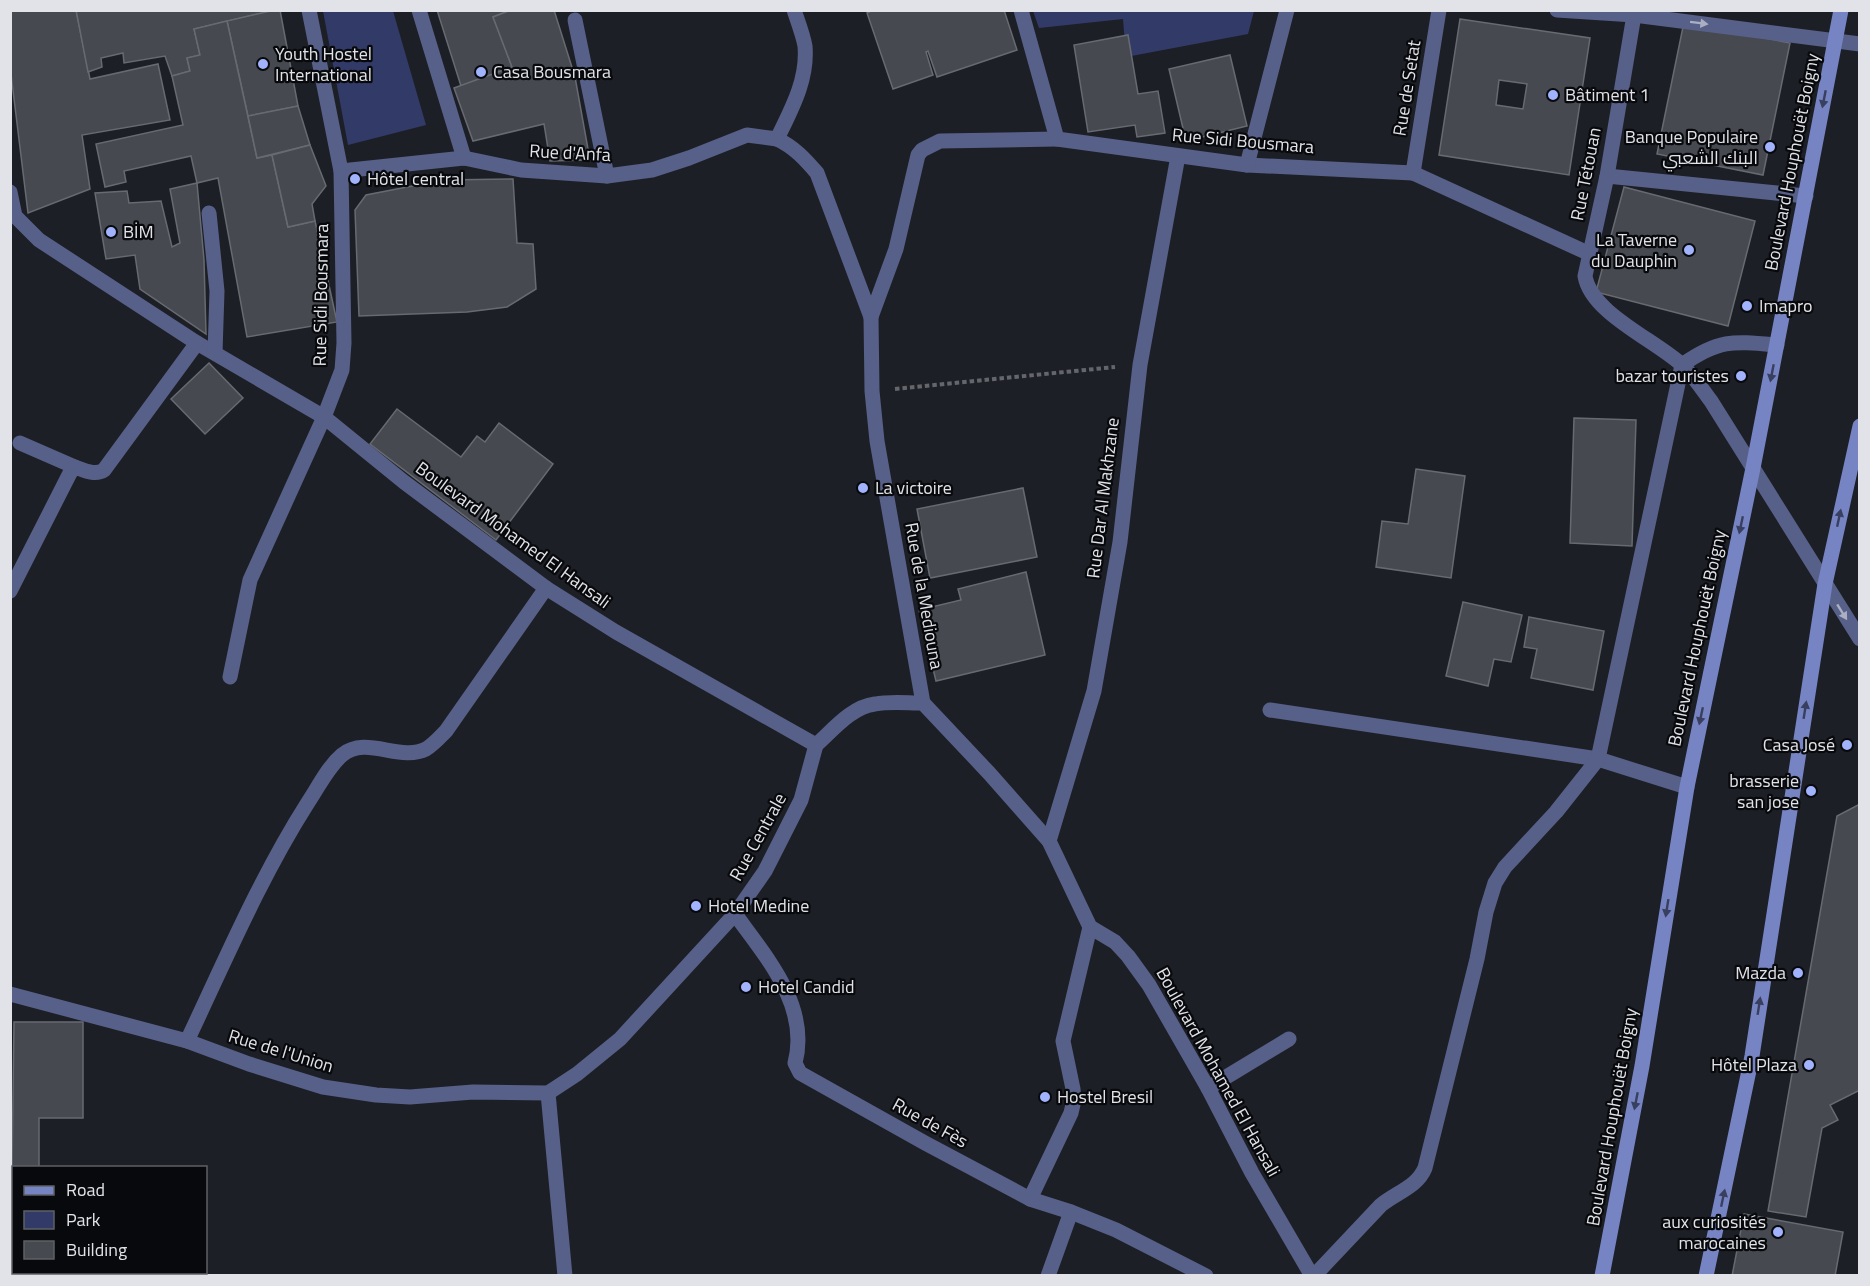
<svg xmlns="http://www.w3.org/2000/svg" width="1870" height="1286" viewBox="0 0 1870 1286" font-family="'Titillium Web',Cairo,sans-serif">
	<rect width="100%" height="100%" fill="#1d1f26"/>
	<g fill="#323b68">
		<polygon points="323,11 393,11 426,125 348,145"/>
		<polygon points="1033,11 1254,11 1248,34 1126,57 1123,19 1039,28"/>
	</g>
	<g fill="#464950" stroke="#686a72" stroke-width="1.5" fill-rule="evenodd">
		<polygon points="10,10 76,10 90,79 158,64 170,120 82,135 90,189 28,213 10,66"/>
		<polygon points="76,10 275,10 194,29 200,55 187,58 190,71 172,76 165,56 124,63 123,53 101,58 102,67 88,72"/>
		<polygon points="275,10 280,10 298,106 248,116 227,21"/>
		<polygon points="437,10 511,10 493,17 512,67 461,86"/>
		<polygon points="511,10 554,10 575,77 590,160 550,161 544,124 473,141 454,88 512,67 493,17"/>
		<polygon points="873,10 1004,10 1017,50 937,77 928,51 926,52 933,75 893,89 867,13"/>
		<path d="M1460,19L1590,38L1569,175L1439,155ZM1499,80L1527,84L1523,109L1496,105Z"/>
		<polygon points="227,21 257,158 272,155 288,227 315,221 337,322 247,337 218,178 197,183 191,156 124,171 126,182 105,187 96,144 183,125 172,76 190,71 187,58 200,55 194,29"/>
		<polygon points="1684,22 1790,43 1763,175 1657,154"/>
		<polygon points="1128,35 1138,94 1158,91 1165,133 1137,137 1135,125 1088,132 1074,45"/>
		<polygon points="1230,55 1247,126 1186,141 1169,69"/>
		<polygon points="298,106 310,145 257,158 248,116"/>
		<polygon points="310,145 326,186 312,204 315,221 288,227 272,155"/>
		<polygon points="513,179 517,243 533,244 536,289 507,307 467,312 359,316 355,210 366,195 443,180"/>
		<polygon points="197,183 204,260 206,334 140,289 135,255 106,259 95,193 127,191 129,203 161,201 172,247 180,243 170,189"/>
		<polygon points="1624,187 1755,221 1728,326 1596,292"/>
		<polygon points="209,363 243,398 205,434 171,399"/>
		<polygon points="397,409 461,457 477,436 485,442 499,423 553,464 496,540 370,444"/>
		<polygon points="1574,418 1636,420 1632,546 1570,543"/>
		<polygon points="1416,469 1465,476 1451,578 1376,567 1382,521 1408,524"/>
		<polygon points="1023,488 1037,557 930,578 917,509"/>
		<polygon points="1026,572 1045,655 936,681 919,610 961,600 958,589"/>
		<polygon points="1463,602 1522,615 1511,662 1494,659 1488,686 1446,676"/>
		<polygon points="1529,617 1604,631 1593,690 1531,678 1537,649 1524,647"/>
		<polygon points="1860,804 1860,1090 1830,1105 1838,1120 1822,1128 1806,1217 1768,1211 1837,816"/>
		<polygon points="14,1022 83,1022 83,1118 39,1118 39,1168 12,1168"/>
		<rect x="10" y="1172" width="4" height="71"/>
		<polygon points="1744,1214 1843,1232 1835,1276 1732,1276"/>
		<polygon points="14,1251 14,1272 116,1272 116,1276 11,1276"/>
	</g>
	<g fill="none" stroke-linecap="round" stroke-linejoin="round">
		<polyline stroke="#64666c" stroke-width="4" stroke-dasharray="4.5 3" stroke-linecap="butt" points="895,389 1115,367"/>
		<g stroke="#576088" stroke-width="15">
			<path d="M794,10C798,22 803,35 805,46C808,80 791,110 777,139C794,147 805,159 817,173L871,317"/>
			<polyline points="575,20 607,176"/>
			<polyline points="341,171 464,158 521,170 607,176 652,170 689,158 747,135 777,139"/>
			<polyline points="1607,176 1806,196"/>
			<polyline points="10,192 15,216 39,240 197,343 324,417 404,482 546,588 616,632 816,745"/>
			<polyline points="209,213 217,291 215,353"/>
			<polyline points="20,443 75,467"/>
			<path d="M10,591L70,473L75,467C84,470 95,476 104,470L197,343"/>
			<polyline points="230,677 250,580 324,417 342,370 344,343 341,171 309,10"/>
			<path d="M816,745C833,730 851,707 875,704C890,701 907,703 923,703L877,441L872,391L871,317L896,249L918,155L922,150L940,141L1057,139"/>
			<polyline points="10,994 187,1041 249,1064 323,1087 376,1095 410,1097 473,1092 548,1093 577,1074 620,1039 735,914 765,871 801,800 816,745"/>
			<path d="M187,1041C225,961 260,878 307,804C318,788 327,768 342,755C366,735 400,762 426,749C434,744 440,737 446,731L546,588"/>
			<polyline points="1208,1088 1289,1039"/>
			<polyline points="548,1093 565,1276"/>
		</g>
		<g stroke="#576088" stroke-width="15">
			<polyline points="419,10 464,158"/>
			<polyline points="1021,10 1057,139 1247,165 1413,173 1590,254"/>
			<polyline points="1557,10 1634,15 1860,44"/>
			<path d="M1634,15L1607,176L1585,276C1591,313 1655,340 1682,365C1693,375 1702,389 1711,401L1860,639"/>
			<polyline points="1247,165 1287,10"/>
			<polyline points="1413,173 1439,10"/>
			<polyline points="923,703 989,773 1049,841 1090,927 1115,942 1128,956 1149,985 1208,1088 1252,1173 1312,1276"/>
			<polyline points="1270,710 1598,759 1687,787"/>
			<polyline points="1049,841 1094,691 1120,542 1140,365 1178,156"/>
			<path d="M735,914C766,957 810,1006 795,1063L800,1073L925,1143L1030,1199L1071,1212L1116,1230L1206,1276"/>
			<polyline points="1030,1199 1071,1113 1074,1100 1073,1089 1063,1041 1090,927"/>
			<polyline points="1048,1276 1071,1212"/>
			<path d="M1314,1276L1381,1205C1397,1192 1417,1187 1425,1168L1477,959L1486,912L1495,883L1505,867L1556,812L1598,759L1682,365C1719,339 1733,341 1777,345"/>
		</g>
		<g stroke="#7684c4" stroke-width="15">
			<polyline points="1602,1276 1642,1066 1687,787 1753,468 1841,10"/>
			<polyline points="1706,1276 1752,1056 1825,584 1860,426"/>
		</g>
	</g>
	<defs><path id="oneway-solid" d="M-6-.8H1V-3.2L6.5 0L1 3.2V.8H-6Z" transform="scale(1.5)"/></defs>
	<g fill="#aaafc2">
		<use href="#oneway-solid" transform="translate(1699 23) rotate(7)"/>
		<use href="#oneway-solid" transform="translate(1842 612) rotate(58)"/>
	</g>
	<g fill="#39405f">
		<use href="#oneway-solid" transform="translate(1824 99) rotate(101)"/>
		<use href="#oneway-solid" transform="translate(1772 373) rotate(101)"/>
		<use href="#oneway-solid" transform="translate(1839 518) rotate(-78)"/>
		<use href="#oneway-solid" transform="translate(1741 525) rotate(102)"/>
		<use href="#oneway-solid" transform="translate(1805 710) rotate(-81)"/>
		<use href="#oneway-solid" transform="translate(1701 716) rotate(102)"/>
		<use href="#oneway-solid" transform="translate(1667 908) rotate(99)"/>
		<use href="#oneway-solid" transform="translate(1759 1006) rotate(-81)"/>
		<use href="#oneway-solid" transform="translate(1636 1101) rotate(101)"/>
		<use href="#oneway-solid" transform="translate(1723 1198) rotate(-78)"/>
	</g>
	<g fill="#a1b3fd" stroke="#08090c" stroke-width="2">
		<circle cx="263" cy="64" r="6"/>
		<circle cx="481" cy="72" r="6"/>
		<circle cx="1553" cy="95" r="6"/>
		<circle cx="1770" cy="147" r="6"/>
		<circle cx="355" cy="179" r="6"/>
		<circle cx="111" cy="232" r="6"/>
		<circle cx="1689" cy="250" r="6"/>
		<circle cx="1747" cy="306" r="6"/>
		<circle cx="1741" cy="376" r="6"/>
		<circle cx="863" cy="488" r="6"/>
		<circle cx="1847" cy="745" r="6"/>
		<circle cx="1811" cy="791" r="6"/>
		<circle cx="696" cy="906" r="6"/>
		<circle cx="1798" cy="973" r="6"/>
		<circle cx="746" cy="987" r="6"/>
		<circle cx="1809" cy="1065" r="6"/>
		<circle cx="1045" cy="1097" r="6"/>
		<circle cx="1778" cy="1232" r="6"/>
	</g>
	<g text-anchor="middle" stroke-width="4.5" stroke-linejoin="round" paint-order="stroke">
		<g font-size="18" fill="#e2e3e8" stroke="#08090c" text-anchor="start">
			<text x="275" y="60">Youth Hostel<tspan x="275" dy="21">International</tspan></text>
			<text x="493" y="78">Casa Bousmara</text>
			<text x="1565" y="101">Bâtiment 1</text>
			<text x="1758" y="143" text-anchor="end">Banque Populaire<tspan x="1758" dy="21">البنك الشعبي</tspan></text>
			<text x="367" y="185">Hôtel central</text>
			<text x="123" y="238">BİM</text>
			<text x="1677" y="246" text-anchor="end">La Taverne<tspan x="1677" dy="21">du Dauphin</tspan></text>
			<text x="1759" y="312">Imapro</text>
			<text x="1729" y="382" text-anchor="end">bazar touristes</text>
			<text x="875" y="494">La victoire</text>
			<text x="1835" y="751" text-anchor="end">Casa José</text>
			<text x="1799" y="787" text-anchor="end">brasserie<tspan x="1799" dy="21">san jose</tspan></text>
			<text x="708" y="912">Hotel Medine</text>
			<text x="1786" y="979" text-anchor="end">Mazda</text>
			<text x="758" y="993">Hotel Candid</text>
			<text x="1797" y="1071" text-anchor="end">Hôtel Plaza</text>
			<text x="1057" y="1103">Hostel Bresil</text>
			<text x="1766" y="1228" text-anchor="end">aux curiosités<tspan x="1766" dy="21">marocaines</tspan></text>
		</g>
		<g font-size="18" fill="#e2e3e8" stroke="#08090c">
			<text transform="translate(1407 88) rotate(-81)" y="6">Rue de Setat</text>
			<text transform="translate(1243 141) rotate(5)" y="6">Rue Sidi Bousmara</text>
			<text transform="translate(570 153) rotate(3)" y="6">Rue d'Anfa</text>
			<text transform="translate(1792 162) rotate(-79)" y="6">Boulevard Houphouët Boigny</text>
			<text transform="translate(1586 174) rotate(-79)" y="6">Rue Tétouan</text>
			<text transform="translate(321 295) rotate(-89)" y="6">Rue Sidi Bousmara</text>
			<text transform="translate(1103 498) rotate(-83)" y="6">Rue Dar Al Makhzane</text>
			<text transform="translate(513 535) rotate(36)" y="6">Boulevard Mohamed El Hansali</text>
			<text transform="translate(924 596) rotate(80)" y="6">Rue de la Mediouna</text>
			<text transform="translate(1697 638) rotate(-78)" y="6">Boulevard Houphouët Boigny</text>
			<text transform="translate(758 837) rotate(-61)" y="6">Rue Centrale</text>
			<text transform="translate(281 1051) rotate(17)" y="6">Rue de l'Union</text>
			<text transform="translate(1218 1072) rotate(61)" y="6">Boulevard Mohamed El Hansali</text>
			<text transform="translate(1612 1117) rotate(-80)" y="6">Boulevard Houphouët Boigny</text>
			<text transform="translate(930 1123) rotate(29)" y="6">Rue de Fès</text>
		</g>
	</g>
	<rect width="1870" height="1286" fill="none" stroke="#e2e3e8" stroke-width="24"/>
	<rect x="12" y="1166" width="195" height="108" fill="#08090c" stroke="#5f6064" stroke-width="1.5"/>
	<rect x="24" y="1186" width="30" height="9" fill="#7684c4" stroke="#5f6064" stroke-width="1.5"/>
	<text x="66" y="1196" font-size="18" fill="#e2e3e8">Road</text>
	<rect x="24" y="1211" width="30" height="18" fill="#323b68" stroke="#5f6064" stroke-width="1.5"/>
	<text x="66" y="1226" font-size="18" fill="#e2e3e8">Park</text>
	<rect x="24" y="1241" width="30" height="18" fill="#464950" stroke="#5f6064" stroke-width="1.5"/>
	<text x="66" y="1256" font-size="18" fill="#e2e3e8">Building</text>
</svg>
